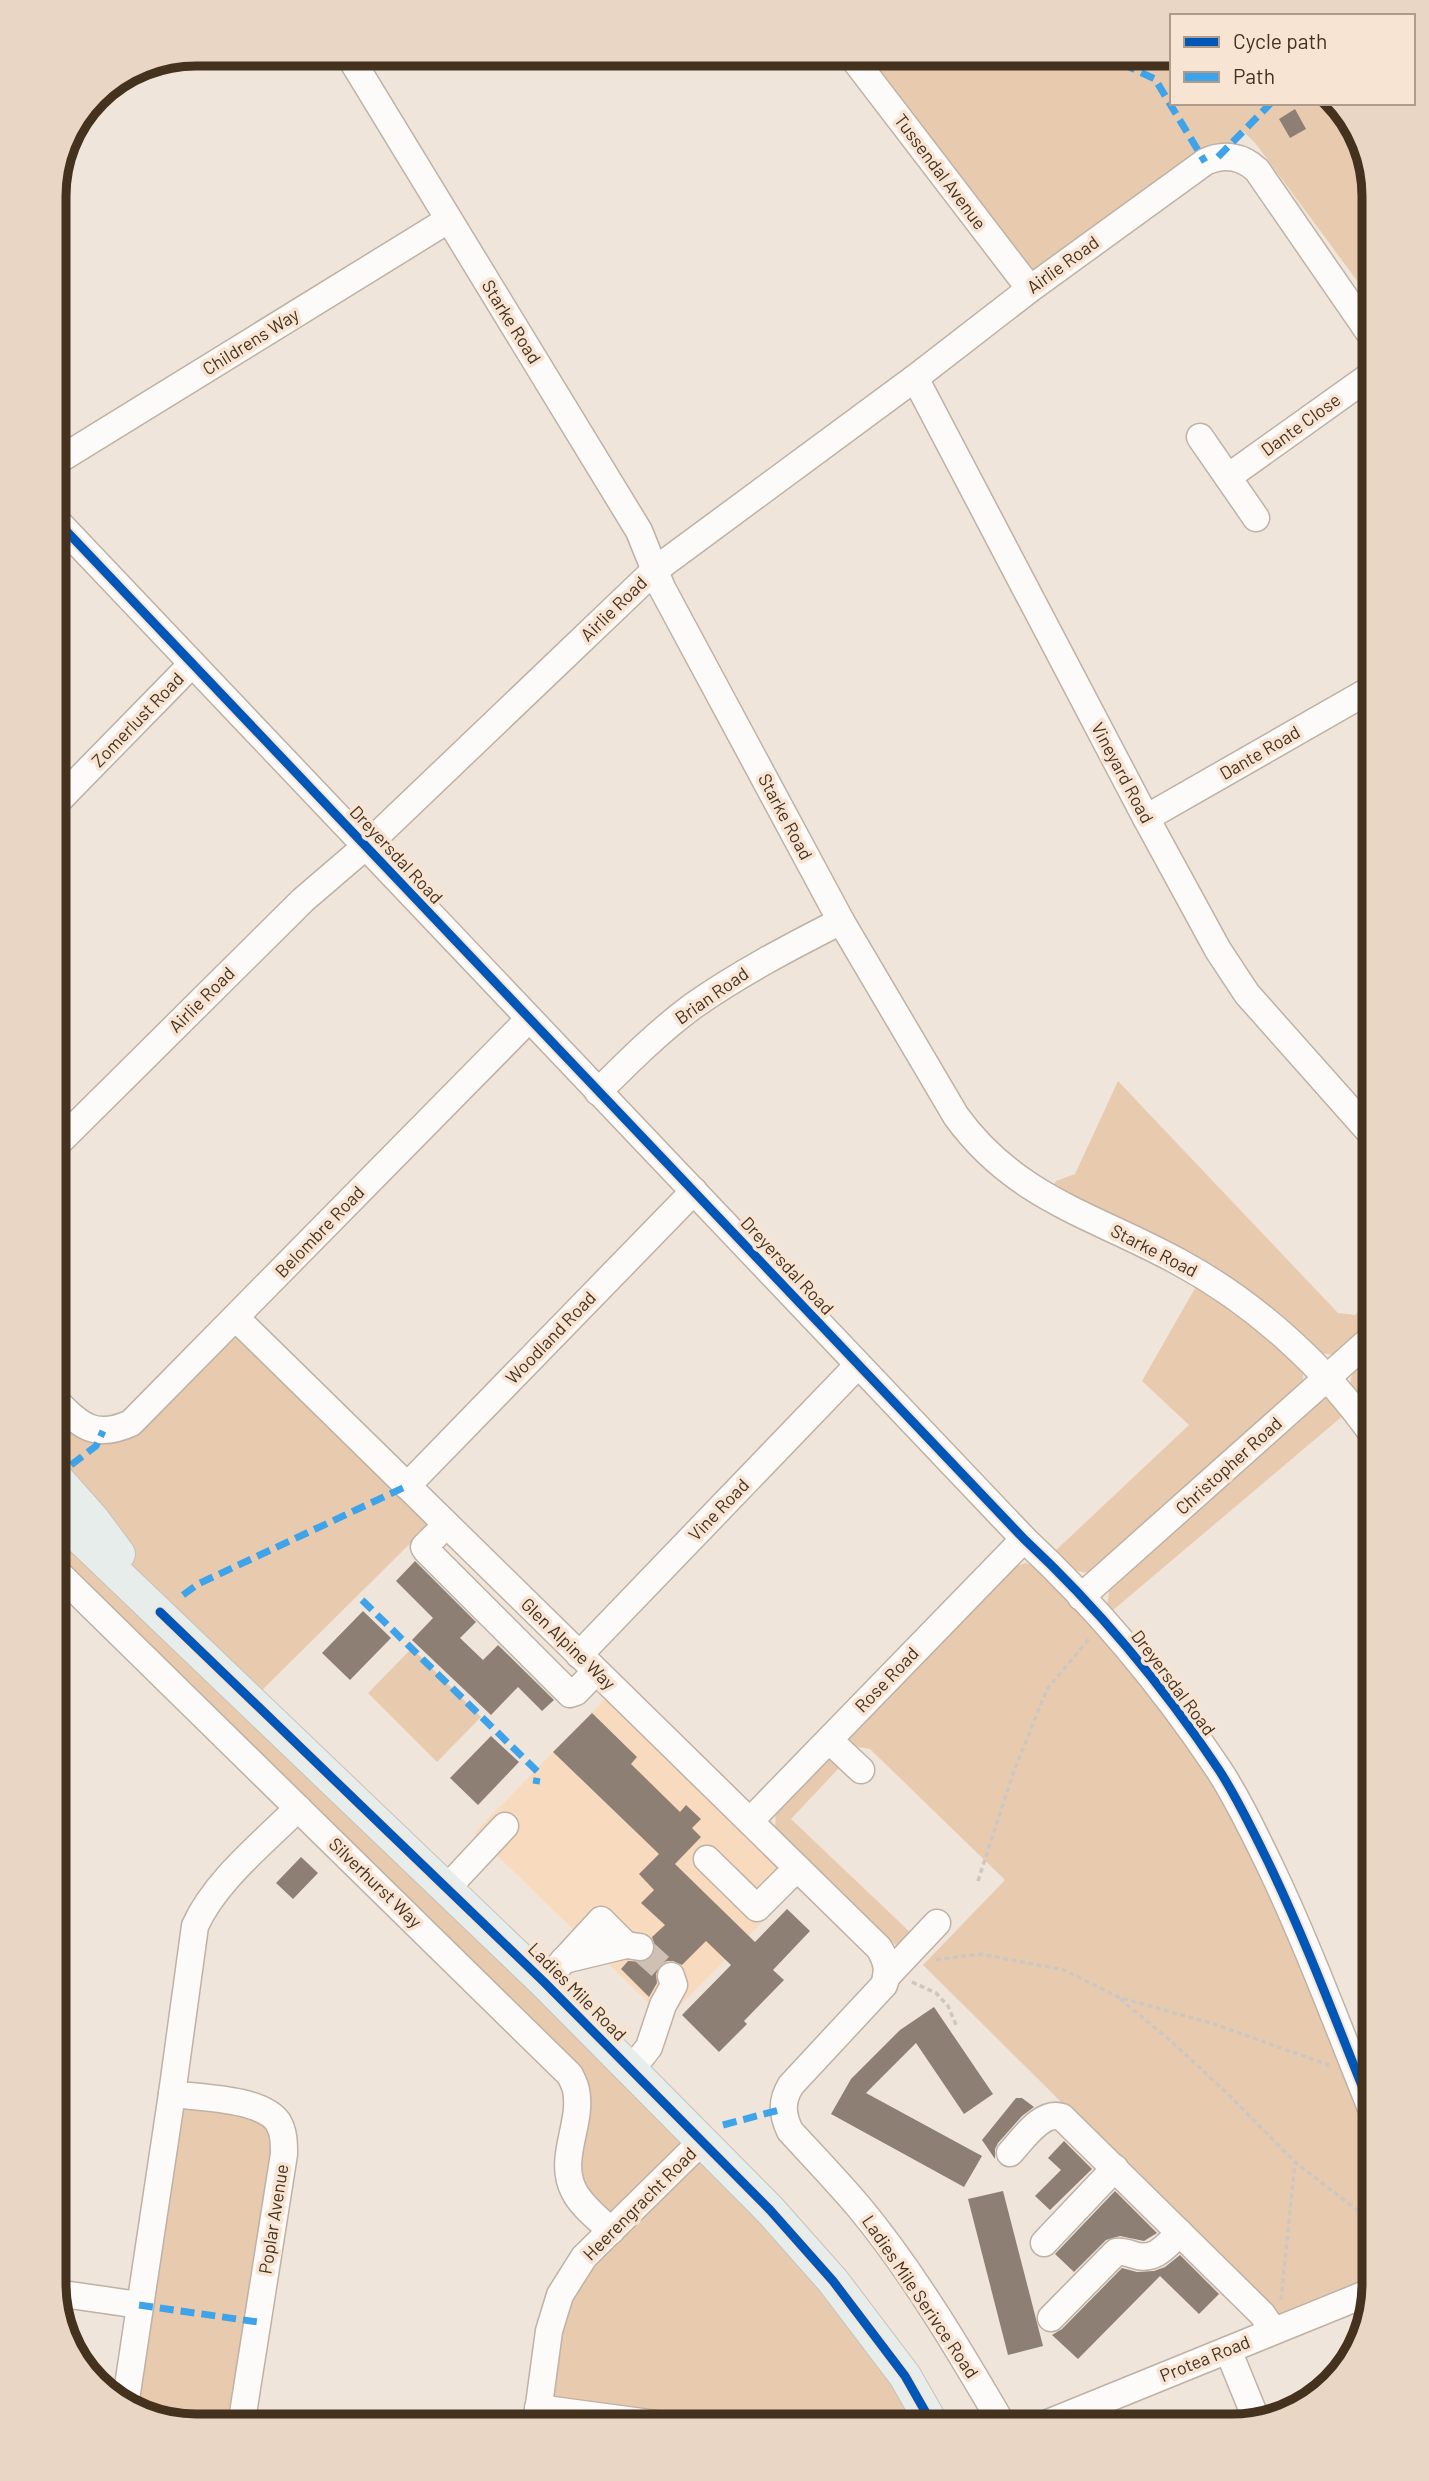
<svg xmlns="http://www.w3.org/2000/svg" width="1429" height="2481" viewBox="0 0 1429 2481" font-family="Barlow,sans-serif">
	<rect width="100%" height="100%" fill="#f0e5da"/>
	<polygon fill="#f8dbbe" points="615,1689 807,1877 666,2020 474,1833"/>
	<g fill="#e8cbaf">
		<polygon points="851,54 1172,55 1172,103 1334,103 1360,134 1375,196 1375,305 1256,144 1244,132 1217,157 1030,286"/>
		<polygon points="1118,1081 1338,1313 1355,1315 1375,1296 1375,1319 1334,1355 1320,1353 1052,1189 1056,1181 1075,1174"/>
		<path d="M1198,1283L1251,1319L1303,1368V1383L1094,1572C1074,1575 1067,1564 1054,1552L1189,1425L1142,1381Z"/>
		<polygon points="236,1318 438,1516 251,1701 770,2210 934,2427 679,2427 538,2408 549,2331 610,2231 582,2203 577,2091 54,1569 54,1399 103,1431"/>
		<path d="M1375,1347V1421C1346,1379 1339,1386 1375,1347Z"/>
		<polygon points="1320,1399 1329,1399 1345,1414 1112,1611 1107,1605 1110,1586"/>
		<polygon points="1025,1563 1041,1568 1095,1626 1210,1773 1244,1835 1292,1947 1375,2157 1375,2277 1279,2318 923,1965 1005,1880 870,1749 852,1746 847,1736 1009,1569"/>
		<polygon points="412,1648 481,1717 437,1762 368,1693"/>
		<polygon points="834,1757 838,1762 839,1768 791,1819 911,1933 901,1950 780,1836 775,1827 776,1809 825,1758"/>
		<polygon points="172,2094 278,2123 241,2426 187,2426 125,2406"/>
	</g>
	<g fill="#8e7f74">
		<polygon points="1295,109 1306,129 1290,138 1279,119"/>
		<polygon points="415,1561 476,1622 460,1638 483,1660 498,1645 554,1700 542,1711 518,1687 491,1715 412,1640 433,1618 396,1581"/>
		<polygon points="363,1611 391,1638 350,1680 322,1653"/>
		<polygon points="592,1713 637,1757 631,1764 680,1812 686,1805 701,1819 692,1828 701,1837 675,1864 755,1942 787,1909 810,1931 773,1970 784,1980 744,2021 747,2024 719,2052 682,2015 731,1965 706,1941 682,1965 673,1961 667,1961 660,1965 656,1974 657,1983 649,1997 621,1969 628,1961 645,1962 652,1957 656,1949 652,1937 665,1925 641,1903 654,1890 639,1874 659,1854 553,1752"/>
		<polygon points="491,1736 519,1762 478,1805 450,1778"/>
		<polygon points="301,1857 318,1873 293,1899 276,1883"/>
		<polygon points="934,2007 993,2094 964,2114 916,2043 866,2093 982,2156 964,2187 831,2114 851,2079 900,2030"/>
		<polygon points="1016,2098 1022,2098 1034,2107 1022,2116 998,2143 995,2149 995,2159 982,2140"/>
		<polygon points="1064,2141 1092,2169 1050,2210 1035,2196 1061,2170 1048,2158"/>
		<polygon points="1003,2191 1043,2346 1008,2355 968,2199"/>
		<polygon points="1115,2191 1157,2233 1144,2241 1120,2236 1106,2240 1074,2272 1055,2254"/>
		<polygon points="1180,2255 1219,2294 1199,2314 1160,2276 1078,2359 1052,2335 1062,2329 1122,2268 1137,2272 1154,2271 1165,2267"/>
	</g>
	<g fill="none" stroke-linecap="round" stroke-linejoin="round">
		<polyline stroke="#cec1b4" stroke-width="26" stroke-dasharray="26 13" stroke-linecap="butt" points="641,1949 671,1976"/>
		<g stroke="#bfb1a4" stroke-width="29">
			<g id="minor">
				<path d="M348,54L639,531L662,588L841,921L956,1116C1015,1198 1095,1216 1179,1262C1255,1303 1326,1367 1375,1438"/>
				<polyline points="850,54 1030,289"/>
				<polyline points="915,378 1146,818 1218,950 1247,994 1375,1138"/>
				<polyline points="1200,437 1256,518"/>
				<polyline points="54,463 448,220"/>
				<polyline points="1228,477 1375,372"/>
				<path d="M54,518L1024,1539C1098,1608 1163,1686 1219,1770C1239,1801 1255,1835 1271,1868C1310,1950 1341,2035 1375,2118"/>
				<polyline points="54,805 192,664"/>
				<polyline points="1146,818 1375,687"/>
				<path d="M598,1092C628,1062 659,1031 693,1006C740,973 790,947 841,921"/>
				<path d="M54,1147L303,900L366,846L655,570L915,378L1030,289L1205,162C1224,153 1242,156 1257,170L1375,341"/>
				<path d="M236,1318L879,1948C887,1961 889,1971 884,1985L791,2085C781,2101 782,2114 790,2131C813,2156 837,2181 859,2207C913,2272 961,2353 1004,2427"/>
				<path d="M54,1399C80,1425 94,1440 131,1423L529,1019"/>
				<polyline points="407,1486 694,1191"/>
				<polyline points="446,1525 424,1547 426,1550 570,1694 576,1692 596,1671"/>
				<path d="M54,1569L570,2075C572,2079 575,2085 576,2090C583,2124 557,2158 574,2191C582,2207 599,2219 611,2231"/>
				<polyline points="1081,1597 1375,1335"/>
				<polyline points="579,1655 858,1365"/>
				<polyline points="829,1740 861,1770"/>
				<polyline points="750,1821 1024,1539"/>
				<polyline points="707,1859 757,1908 797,1868"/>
				<polyline points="447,1888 505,1826"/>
				<polyline points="564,1960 626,1945 640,1947"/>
				<polyline points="886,1977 937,1923"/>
				<polyline points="544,1982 601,1920 626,1945"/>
				<polyline points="632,2069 649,2047 663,2005 674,1985 671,1976"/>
				<path d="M172,2094C200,2098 261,2098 278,2122C284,2132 284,2143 284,2154L241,2426"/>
				<path d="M1010,2153C1023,2139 1042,2110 1062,2117L1262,2314L1274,2331"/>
				<polyline points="1044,2243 1115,2168"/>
				<polyline points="56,2293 139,2305"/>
				<path d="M1051,2318L1116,2252C1124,2251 1130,2254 1138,2256C1157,2260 1167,2244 1180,2233"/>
				<polyline points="1228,2350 1257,2421"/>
				<path d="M125,2406L172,2094L195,1926C215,1881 263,1843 298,1808"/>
				<polyline points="538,2408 679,2427"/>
				<polyline points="536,2427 549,2331 560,2295 584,2257 702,2141"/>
				<polyline points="1038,2427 1373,2291"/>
			</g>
		</g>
		<g stroke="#c9c1b8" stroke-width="34">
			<g id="major">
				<polyline points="54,1475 93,1519 119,1554"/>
				<polyline points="54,1513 544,1982 770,2210 833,2281 905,2376 934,2427"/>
			</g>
		</g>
		<g stroke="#cdc7c2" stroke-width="3.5" stroke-dasharray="5 3.5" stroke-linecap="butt">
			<polyline points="978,1881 1012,1776 1047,1689 1089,1639"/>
			<polyline points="936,1960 980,1954 1064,1970 1118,1997 1214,2024 1329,2065"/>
			<polyline points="912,1982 936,1993 948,2006 957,2027"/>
			<polyline points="1120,1999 1172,2042 1228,2094 1295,2162 1375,2224"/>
			<polyline points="1281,2300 1295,2162"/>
		</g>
		<use href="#minor" stroke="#fdfbf9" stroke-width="26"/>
		<use href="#major" stroke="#e7edea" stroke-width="32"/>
		<g stroke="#3fa3ea" stroke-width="7" stroke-dasharray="14 7" stroke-linecap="butt">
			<polyline points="1103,55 1155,79 1205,162"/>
			<polyline points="1218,157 1271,103"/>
			<polyline points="71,1465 96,1446 103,1431"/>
			<polyline points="183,1595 198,1584 407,1486"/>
			<polyline points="362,1600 538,1772 536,1784"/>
			<polyline points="723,2125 783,2109"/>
			<polyline points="139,2305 258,2322"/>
		</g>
		<g stroke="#f8e4d2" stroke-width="13">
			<g id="cycleway">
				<path d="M54,518L1024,1539C1098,1608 1163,1686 1219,1770C1239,1801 1255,1835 1271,1868C1310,1950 1341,2035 1375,2118"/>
				<polyline points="160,1612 544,1982 770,2210 833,2281 905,2376 934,2427"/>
			</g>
		</g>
		<use href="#cycleway" stroke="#0057b8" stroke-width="9"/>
	</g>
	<g text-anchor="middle" stroke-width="7" stroke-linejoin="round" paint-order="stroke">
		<g font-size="18" fill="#44311e" stroke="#f8e4d2">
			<text transform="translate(940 172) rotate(53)" y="6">Tussendal Avenue</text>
			<text transform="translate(1063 265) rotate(-36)" y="6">Airlie Road</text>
			<text transform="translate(511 322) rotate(58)" y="6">Starke Road</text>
			<text transform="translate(251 342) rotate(-32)" y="6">Childrens Way</text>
			<text transform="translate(1301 425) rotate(-36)" y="6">Dante Close</text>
			<text transform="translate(614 609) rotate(-44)" y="6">Airlie Road</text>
			<text transform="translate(138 720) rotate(-46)" y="6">Zomerlust Road</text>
			<text transform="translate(1260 753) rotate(-30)" y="6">Dante Road</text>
			<text transform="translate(1122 773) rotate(62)" y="6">Vineyard Road</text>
			<text transform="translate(785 817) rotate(62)" y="6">Starke Road</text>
			<text transform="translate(396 855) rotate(47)" y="6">Dreyersdal Road</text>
			<text transform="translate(712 996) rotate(-35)" y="6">Brian Road</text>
			<text transform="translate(202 1000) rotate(-45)" y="6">Airlie Road</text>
			<text transform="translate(320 1232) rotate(-46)" y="6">Belombre Road</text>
			<text transform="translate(1154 1251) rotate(27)" y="6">Starke Road</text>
			<text transform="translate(787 1266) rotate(47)" y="6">Dreyersdal Road</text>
			<text transform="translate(551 1338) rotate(-46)" y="6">Woodland Road</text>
			<text transform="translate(1229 1466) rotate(-42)" y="6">Christopher Road</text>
			<text transform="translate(719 1510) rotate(-46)" y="6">Vine Road</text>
			<text transform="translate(568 1644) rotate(44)" y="6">Glen Alpine Way</text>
			<text transform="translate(887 1680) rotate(-46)" y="6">Rose Road</text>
			<text transform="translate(1173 1683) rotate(53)" y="6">Dreyersdal Road</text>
			<text transform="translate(375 1883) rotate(44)" y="6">Silverhurst Way</text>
			<text transform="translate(577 1992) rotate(45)" y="6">Ladies Mile Road</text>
			<text transform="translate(640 2204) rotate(-45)" y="6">Heerengracht Road</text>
			<text transform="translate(274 2219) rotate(-81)" y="6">Poplar Avenue</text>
			<text transform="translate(920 2297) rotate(56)" y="6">Ladies Mile Serivce Road</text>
			<text transform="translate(1205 2359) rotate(-22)" y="6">Protea Road</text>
		</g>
	</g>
	<path d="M0 0H1429V2481H0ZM196 66H1232A130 130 0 0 1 1362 196V2284A130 130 0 0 1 1232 2414H196A130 130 0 0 1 66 2284V196A130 130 0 0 1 196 66Z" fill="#ead6c4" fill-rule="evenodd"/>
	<path fill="none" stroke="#44311e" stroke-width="9" d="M196 66H1232A130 130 0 0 1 1362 196V2284A130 130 0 0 1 1232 2414H196A130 130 0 0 1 66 2284V196A130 130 0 0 1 196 66Z"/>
	<rect x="1170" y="14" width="245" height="91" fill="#f8e4d2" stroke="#b09c8a" stroke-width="2"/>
	<rect x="1184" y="37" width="35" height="10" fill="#0057b8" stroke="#b09c8a" stroke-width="2"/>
	<text x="1233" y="49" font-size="21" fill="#44311e">Cycle path</text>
	<rect x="1184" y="72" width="35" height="10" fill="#3fa3ea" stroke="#b09c8a" stroke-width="2"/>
	<text x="1233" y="84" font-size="21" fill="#44311e">Path</text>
</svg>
